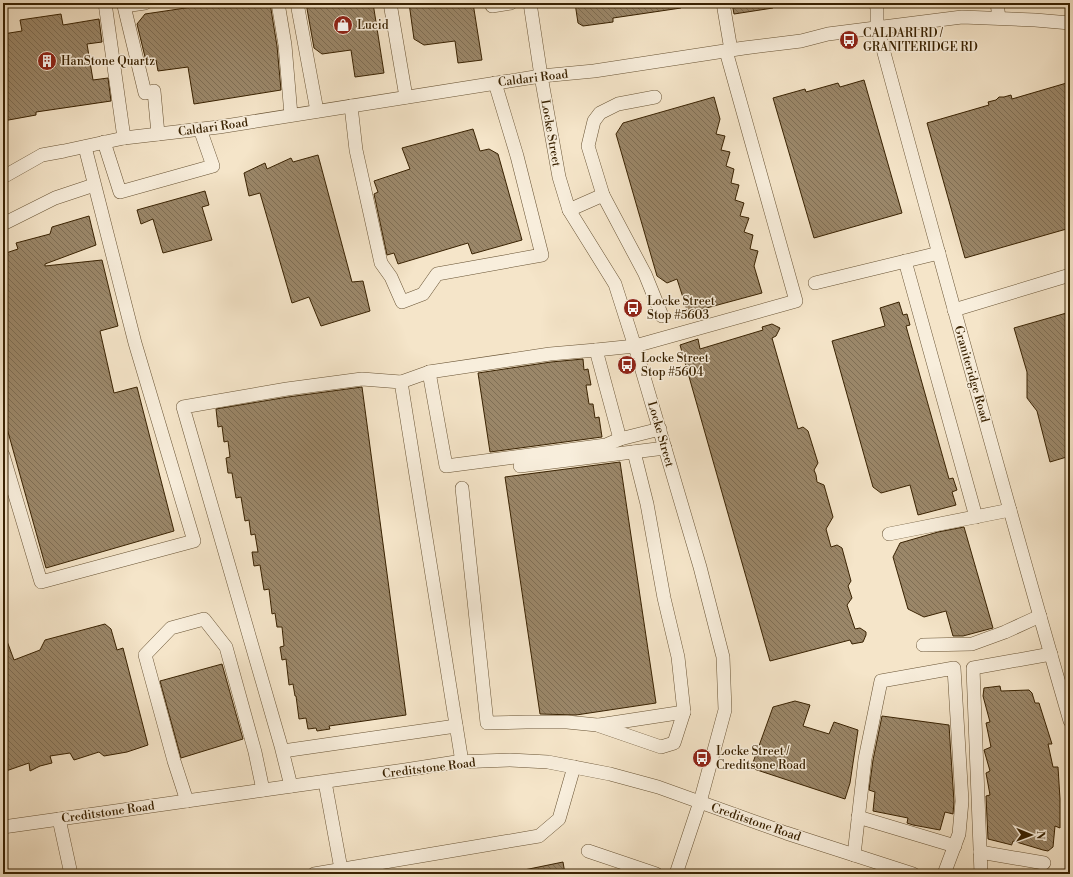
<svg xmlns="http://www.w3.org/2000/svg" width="1073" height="877" viewBox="0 0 1073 877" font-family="'Libre Bodoni',serif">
	<defs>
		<pattern id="building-back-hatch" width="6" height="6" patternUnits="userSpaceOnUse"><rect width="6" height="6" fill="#9b8769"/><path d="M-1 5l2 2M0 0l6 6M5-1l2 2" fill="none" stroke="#7f6e54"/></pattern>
	</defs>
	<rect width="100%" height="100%" fill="#f5e5c9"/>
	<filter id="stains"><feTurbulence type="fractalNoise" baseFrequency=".005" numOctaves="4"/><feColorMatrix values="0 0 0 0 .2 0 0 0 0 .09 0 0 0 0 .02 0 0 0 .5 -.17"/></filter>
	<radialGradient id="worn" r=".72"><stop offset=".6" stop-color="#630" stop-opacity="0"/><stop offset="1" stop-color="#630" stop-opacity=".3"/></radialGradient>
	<g fill="url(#building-back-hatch)" stroke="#392202">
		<polygon points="219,3 270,3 277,46 281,90 194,104 188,67 158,71 156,60 146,61 137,24 145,14"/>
		<polygon points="306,3 373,3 384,73 355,77 351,50 322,54 314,48"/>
		<polygon points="409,3 473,3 482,60 458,63 455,41 424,45 414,39"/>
		<polygon points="575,3 681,3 681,8 613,18 613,22 583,26 578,23"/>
		<polygon points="732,3 773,3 773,8 734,14"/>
		<polygon points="61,14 63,25 99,19 102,42 87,44 93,80 108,78 111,101 36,112 36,115 3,121 3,34 22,31 20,20"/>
		<polygon points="864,80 902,213 814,238 773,98 805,89 806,92 838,83 840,87"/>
		<polygon points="1070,82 1070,228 965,258 927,123 989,105 988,102 996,100 999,97 1004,97 1011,95 1012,99"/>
		<polygon points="714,97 720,119 716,134 725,136 721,150 730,152 726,166 734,169 731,183 739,185 735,200 744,203 740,216 749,218 744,232 753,235 750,249 758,251 754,266 762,293 688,313 677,279 667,283 657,276 616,134 623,123"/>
		<polygon points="473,129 480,151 489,149 498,154 522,240 472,254 468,243 398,264 394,253 387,255 374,194 378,192 374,181 410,169 402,148"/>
		<polygon points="318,155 352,282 363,281 370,311 321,326 309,297 292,303 260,193 249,196 244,173 265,163 267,169 291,158 293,162"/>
		<polygon points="205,191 209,205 202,207 212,240 163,253 153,219 141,224 137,210"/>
		<polygon points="89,216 96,245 45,264 45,266 102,260 118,326 100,331 114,393 137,387 174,531 46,568 3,414 3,254 18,249 16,243 50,234 52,227"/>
		<polygon points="899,302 903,315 907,314 910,325 906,326 949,479 953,478 957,490 952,492 956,505 918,515 910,485 881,493 873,487 832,341 885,326 880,308"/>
		<polygon points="1070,312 1070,456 1050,462 1037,411 1027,398 1027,372 1014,328"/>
		<polygon points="772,324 780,328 776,336 772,338 798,429 803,427 808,431 818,463 814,470 816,475 817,482 824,485 833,517 826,529 831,547 837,545 842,548 851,581 848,586 852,598 847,605 855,629 860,628 866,632 866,635 863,642 852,644 850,640 770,661 680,345 698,339 700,349 763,330 762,327"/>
		<polygon points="583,359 584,370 588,369 591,385 586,385 589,404 593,404 595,418 599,417 602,437 490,452 478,373 551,362"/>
		<polygon points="362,387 406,715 329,726 330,729 317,731 316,728 308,729 306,718 299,719 296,696 295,696 293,684 289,685 286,659 282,660 280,647 284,646 282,627 277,627 275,613 272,614 269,589 264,590 260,565 254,566 252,552 258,552 255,534 251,535 249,520 245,521 241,497 236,498 232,473 228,473 226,458 230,457 228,441 224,442 222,426 218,427 216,409 288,397"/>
		<polygon points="620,462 656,703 576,715 540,714 505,477"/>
		<polygon points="964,527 993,628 963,636 953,636 946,611 924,617 908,609 893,557 900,543 938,532"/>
		<polygon points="105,624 111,629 117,650 123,648 148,745 127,752 104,756 99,752 74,760 70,753 50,756 52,763 40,766 30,771 29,763 3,772 3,634 4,633 14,660 40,650 45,640"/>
		<polygon points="222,664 243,739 181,758 160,681"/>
		<polygon points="1000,686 1001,691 1029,690 1032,693 1035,703 1039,703 1052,744 1048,744 1053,767 1058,767 1060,799 1060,828 1055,826 1053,847 1048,851 1043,850 1013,841 1012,845 988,839 986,796 990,795 986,773 990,771 984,750 991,747 986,723 990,722 983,696 984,688"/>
		<polygon points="795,701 810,705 803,726 829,734 834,722 858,730 850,783 845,799 751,768 773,707"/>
		<polygon points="882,716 949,725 954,802 953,814 945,812 940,830 913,825 907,823 908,818 873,811 875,792 869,790 873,760"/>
		<polygon points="563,862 565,874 525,874 524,870"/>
	</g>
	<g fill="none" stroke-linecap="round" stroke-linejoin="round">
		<g stroke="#685334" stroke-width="14">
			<g id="minor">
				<polyline points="105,3 124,138"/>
				<polyline points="145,3 124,6 145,93 154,91 158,134"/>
				<polyline points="278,3 285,45 291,115"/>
				<polyline points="297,3 317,111"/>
				<polyline points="390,3 406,97"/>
				<polyline points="492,3 492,6 511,3"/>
				<polyline points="530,3 541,76 559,177 569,210 615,284 636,350 700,567 723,657 725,710 700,802 676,874"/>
				<polyline points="723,3 731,50"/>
				<path d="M876,3L877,9V27C940,259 1003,490 1070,721"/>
				<polyline points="997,3 999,18"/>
				<polyline points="351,106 356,150 381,263 391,277 402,302 423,294 437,274 542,255 517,156 495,83"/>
				<polyline points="104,142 120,192 213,166 200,129"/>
				<polyline points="3,177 42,155 64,151 124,138 219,127 541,76 594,71 744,48 801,41 828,34 962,17 1035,20 1070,23"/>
				<polyline points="603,195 645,274 662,316"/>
				<polyline points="569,210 603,195 588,146 594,121 600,113 618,104 655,97"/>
				<polyline points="3,224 55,198 94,185"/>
				<polyline points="905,261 976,517"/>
				<polyline points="815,283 939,253"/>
				<polyline points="954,310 1070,275"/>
				<polyline points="429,372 446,466 606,445 620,439"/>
				<polyline points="401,382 429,372 550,354 596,350"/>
				<polyline points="660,429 620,439 596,350 635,346 796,301 726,51"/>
				<polyline points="3,455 41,582 194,541 135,343 85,147"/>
				<polyline points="520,466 665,448"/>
				<polyline points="462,488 487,723 526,722 567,722 597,725 661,747 674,743 684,712 678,657 664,598 647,504 634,452"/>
				<polyline points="889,534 1010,510"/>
				<polyline points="923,645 972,644 1005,632 1040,616"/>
				<polyline points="599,725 684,712"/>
				<polyline points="283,751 456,726"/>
				<polyline points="325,782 341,869"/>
				<polyline points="291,786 281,746 183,407 287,389 362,379 401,382 462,762"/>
				<polyline points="187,801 174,761 145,655 171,628 204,619 226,647 255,752 263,790"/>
				<polyline points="858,817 955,846"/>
				<polyline points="59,819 71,874"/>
				<polyline points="3,827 405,770 456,762 510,760 548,762 610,774 658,787 786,833 913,874"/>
				<polyline points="588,851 656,874"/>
				<polyline points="980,852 1044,863"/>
				<polyline points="854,855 865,759 881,681 954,668 962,801 959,834 944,874"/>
				<polyline points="314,874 539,836 559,819 574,767"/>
				<polyline points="981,874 973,668 1051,654"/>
			</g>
		</g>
		<use href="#minor" stroke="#f8eedc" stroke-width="13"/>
	</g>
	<defs>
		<g id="shop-disc" transform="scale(1)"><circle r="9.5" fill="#8f2418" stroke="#f8eedc"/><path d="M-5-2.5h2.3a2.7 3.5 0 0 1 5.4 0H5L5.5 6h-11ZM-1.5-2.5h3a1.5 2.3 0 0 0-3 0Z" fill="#fff"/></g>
		<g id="bus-disc" transform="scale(1)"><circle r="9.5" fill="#8f2418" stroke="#f8eedc"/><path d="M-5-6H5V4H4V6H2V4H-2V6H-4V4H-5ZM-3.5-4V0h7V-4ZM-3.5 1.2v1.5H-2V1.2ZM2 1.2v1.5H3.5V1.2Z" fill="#fff"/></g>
		<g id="building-disc" transform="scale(1)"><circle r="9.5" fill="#8f2418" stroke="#f8eedc"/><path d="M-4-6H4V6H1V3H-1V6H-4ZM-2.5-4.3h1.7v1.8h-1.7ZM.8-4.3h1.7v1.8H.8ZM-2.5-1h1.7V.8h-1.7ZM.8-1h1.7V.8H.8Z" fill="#fff"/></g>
	</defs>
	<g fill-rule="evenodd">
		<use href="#shop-disc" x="343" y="25"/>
		<use href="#bus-disc" x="849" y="40"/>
		<use href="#building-disc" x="47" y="61"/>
		<use href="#bus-disc" x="633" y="308"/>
		<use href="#bus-disc" x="627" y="365"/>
		<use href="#bus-disc" x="702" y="758"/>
	</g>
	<g text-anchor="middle" stroke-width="3" stroke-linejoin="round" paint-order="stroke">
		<g font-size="12" fill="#392202" stroke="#f8eedc" text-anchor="start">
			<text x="357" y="29">Lucid</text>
			<text x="863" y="37">CALDARI RD /<tspan x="863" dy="14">GRANITERIDGE RD</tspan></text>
			<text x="61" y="65">HanStone Quartz</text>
			<text x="647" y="305">Locke Street<tspan x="647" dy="14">Stop #5603</tspan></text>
			<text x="641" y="362">Locke Street<tspan x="641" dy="14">Stop #5604</tspan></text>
			<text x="716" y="755">Locke Street /<tspan x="716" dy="14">Creditsone Road</tspan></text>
		</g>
		<g font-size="12" fill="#392202" stroke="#f8eedc">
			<text transform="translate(533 78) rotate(-7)" y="4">Caldari Road</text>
			<text transform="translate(213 127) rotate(-8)" y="4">Caldari Road</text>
			<text transform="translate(551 133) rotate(80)" y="4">Locke Street</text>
			<text transform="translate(972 374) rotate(74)" y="4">Graniteridge Road</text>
			<text transform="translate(661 434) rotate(74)" y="4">Locke Street</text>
			<text transform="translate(429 768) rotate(-7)" y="4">Creditstone Road</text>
			<text transform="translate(108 812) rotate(-8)" y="4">Creditstone Road</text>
			<text transform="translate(756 822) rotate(19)" y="4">Creditstone Road</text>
		</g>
	</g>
	<rect width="1073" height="877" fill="none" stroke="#f5e5c9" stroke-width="16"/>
	<rect x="4" y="4" width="1065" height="869" fill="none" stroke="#392202" stroke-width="2"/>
	<rect x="8" y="8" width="1057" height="861" fill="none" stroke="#392202"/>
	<g transform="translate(1031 835) rotate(91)" stroke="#f8eedc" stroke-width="3" paint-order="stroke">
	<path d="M0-3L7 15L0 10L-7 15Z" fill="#392202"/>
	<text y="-6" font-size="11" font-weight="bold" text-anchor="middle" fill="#392202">N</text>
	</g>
	<rect width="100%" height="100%" filter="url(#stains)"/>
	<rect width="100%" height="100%" fill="url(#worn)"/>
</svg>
